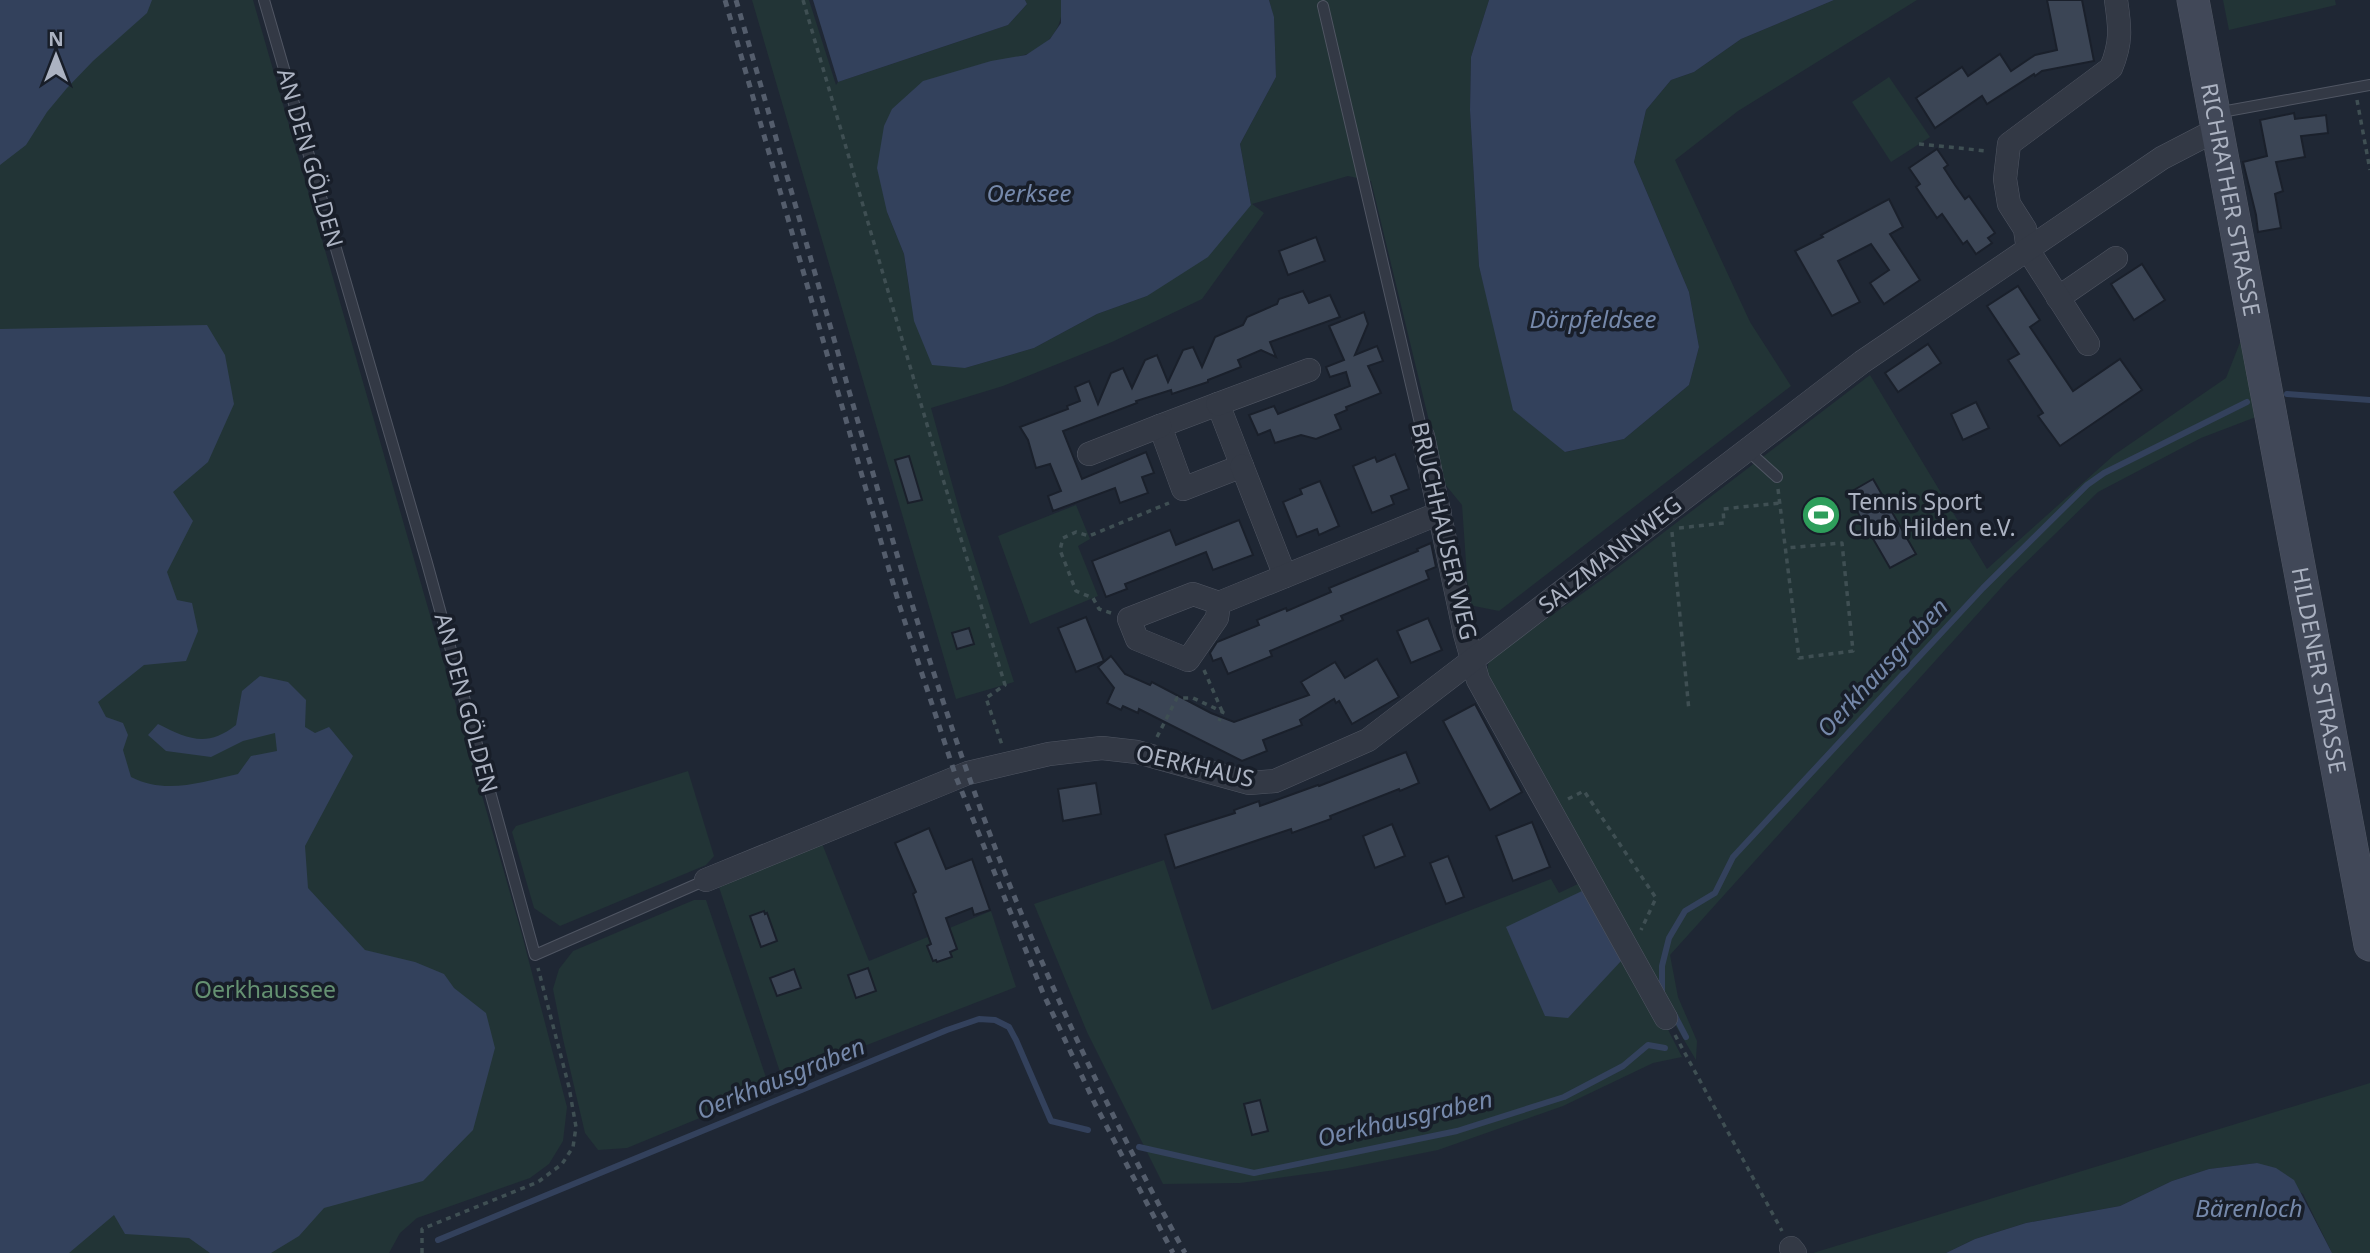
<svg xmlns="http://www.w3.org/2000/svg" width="2370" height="1253" viewBox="0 0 2370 1253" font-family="'Noto Sans',sans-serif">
	<rect width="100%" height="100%" fill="#1f2734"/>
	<g fill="#223436">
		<polygon points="0,0 253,0 521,931 567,1107 563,1141 549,1164 530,1178 417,1218 400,1233 389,1253 0,1253"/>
		<path d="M752,0H809L836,85L838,82L1008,25L1027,4L1025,0H1061C1066,25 1048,48 1024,55C1007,61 987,62 969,68L887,212L904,254L909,289L965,368L1034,348L1097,314L1147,296L1251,205L1240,144L1276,77L1274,18L1269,0H1489L1471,57L1470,110L1479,266L1492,316L1566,452L1624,439L1689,385L1699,347L1689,292L1634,162L1646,110L1671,80L1694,72L1741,39L1834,0H1917L1738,111L1675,160L1750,322L1791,386L1499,611L1469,605L1462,505L1444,483L1371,181L1348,176L1252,204L1264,213L1202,299L1112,342L1003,386L931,408L961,516L1014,682L956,699Z"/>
		<polygon points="2223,0 2335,0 2336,5 2229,30"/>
		<polygon points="1889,77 1930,137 1891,162 1852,102"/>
		<polygon points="2241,340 2256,417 2201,438 2098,492 2009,579 1670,955 1678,997 1697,1041 1696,1060 1656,993 1486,677 1489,660 1604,578 1870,375 1987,569 2114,455 2226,378"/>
		<polygon points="1076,505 1090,539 1078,546 1098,596 1030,624 998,536"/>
		<polygon points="688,771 714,856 706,865 560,926 534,908 512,832 516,826"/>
		<polygon points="821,841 869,961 991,911 1016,987 782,1078 718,884"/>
		<polygon points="1164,860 1212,1010 1551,879 1559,893 1582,882 1659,1012 1682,1057 1653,1063 1563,1106 1438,1150 1343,1169 1240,1183 1163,1184 1087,1032 1034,904"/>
		<polygon points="694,900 706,900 770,1089 627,1148 598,1150 585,1133 563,1039 553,989 559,969 573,951"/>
		<polygon points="2370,1083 2370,1253 2332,1253 2303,1194 2257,1163 2209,1169 2172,1181 2120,1206 2026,1223 1975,1239 1946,1253 1813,1253"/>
	</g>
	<g fill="#33415c">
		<polygon points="0,0 152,0 147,13 93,61 67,88 47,112 26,145 0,165"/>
		<polygon points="813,0 1025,0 1027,4 1008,25 838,82"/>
		<polygon points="1061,0 1269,0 1274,17 1276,77 1240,144 1251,205 1208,257 1147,296 1097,314 1034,348 965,368 932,365 914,321 904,254 887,212 877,168 884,126 892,109 923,81 991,61 1026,55 1050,39 1061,23"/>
		<polygon points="1489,0 1834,0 1741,39 1694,72 1671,80 1646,110 1634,162 1689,292 1699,347 1689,385 1624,439 1565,452 1513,410 1479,266 1470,110 1471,57"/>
		<path d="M207,325L225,355L234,404L208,462L173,492L193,521L167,572L177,600L192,603L198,631L186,661L144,665L98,702L106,717L123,723L128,735L123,750L131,777C166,795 201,782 238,774L251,756L277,751L275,733L243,741L211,757L166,751L148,735L158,724C188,739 207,748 236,725L242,691L260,676L288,682L306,700L305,727L315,733L329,727L353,756L305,846L308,888L365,950L415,962L444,974L454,988L486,1013L495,1048L473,1130L423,1181L324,1208L299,1236L271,1253H210L189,1238L125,1234L114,1215L69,1253H0V329Z"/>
		<polygon points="1582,891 1622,960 1568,1018 1545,1016 1506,927"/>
		<polygon points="2257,1163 2276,1168 2294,1180 2332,1253 1946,1253 1975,1239 2026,1223 2120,1206 2172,1181 2209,1169"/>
	</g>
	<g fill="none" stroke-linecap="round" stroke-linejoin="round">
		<g stroke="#33415c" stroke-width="6">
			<polyline points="2287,394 2370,400"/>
			<polyline points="1662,992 1662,966 1669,938 1685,911 1715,893 1733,857 1983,588 2087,485 2104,473 2247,402"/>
			<polyline points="1674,1014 1686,1037"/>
			<polyline points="1139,1147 1254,1173 1457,1131 1564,1097 1623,1066 1648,1045 1665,1048"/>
			<polyline points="438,1240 947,1030 979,1019 995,1020 1009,1027 1016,1040 1051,1121 1088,1130"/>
		</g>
	</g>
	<g fill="#3b4555" stroke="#1a202b" stroke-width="2">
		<polygon points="2047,0 2082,0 2094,61 2042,71 2035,76 2034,74 1987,104 1982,96 1935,128 1916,98 1962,67 1968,76 2000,54 2011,71 2035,55 2057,50"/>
		<polygon points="2294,113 2295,119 2326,115 2328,133 2301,136 2305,157 2276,162 2283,191 2275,194 2281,228 2258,232 2256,215 2243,162 2267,156 2260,120"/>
		<polygon points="1937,149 1948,165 1944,168 1955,185 1965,199 1969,196 1995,233 1988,238 1992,243 1976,254 1967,241 1963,244 1942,214 1937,218 1916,187 1920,184 1909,168"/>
		<polygon points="1889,199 1903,227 1890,234 1920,280 1884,304 1870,283 1889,270 1871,244 1838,261 1860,302 1832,316 1795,251 1823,237 1821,235"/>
		<polygon points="1316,237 1325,261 1288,275 1279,251"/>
		<polygon points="2142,264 2165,300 2134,320 2111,284"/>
		<polygon points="2018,286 2040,320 2030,327 2073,391 2120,359 2142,390 2060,446 2038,416 2043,413 2008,360 2019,354 1987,306"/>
		<polygon points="1303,291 1309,303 1330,295 1340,317 1270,342 1276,357 1261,350 1238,360 1241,367 1208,380 1208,382 1172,394 1171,390 1136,401 1137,403 1063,431 1082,479 1146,452 1154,473 1142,477 1148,493 1120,503 1115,488 1053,511 1048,496 1061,491 1050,464 1036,468 1028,440 1020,427 1068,409 1067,406 1080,401 1075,387 1089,381 1098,404 1111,373 1123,368 1132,388 1145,360 1157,355 1168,382 1183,350 1193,347 1202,367 1215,337 1243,325 1247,317 1277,304 1279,299"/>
		<polygon points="1364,312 1368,324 1355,355 1377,346 1383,361 1368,366 1381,393 1346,407 1347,410 1335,415 1341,429 1316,439 1301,435 1275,443 1270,430 1258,435 1249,415 1274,406 1278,414 1350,386 1346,372 1330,377 1326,367 1344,360 1329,326"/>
		<polygon points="1928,344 1941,363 1898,392 1885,373"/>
		<polygon points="1976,402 1989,428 1963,440 1951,414"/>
		<polygon points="1395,454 1409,489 1391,496 1394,504 1372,513 1353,466 1375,457 1377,462"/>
		<polygon points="909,456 922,500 908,503 895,460"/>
		<polygon points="1873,479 1916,554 1890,568 1847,494"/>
		<polygon points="1320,481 1339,526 1319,535 1317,529 1297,537 1283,502 1302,494 1300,489"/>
		<polygon points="1239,520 1253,555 1213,570 1206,552 1125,584 1127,589 1106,597 1092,561 1170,530 1176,545"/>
		<polygon points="1431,543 1436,567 1426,571 1429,579 1341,616 1343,620 1270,651 1272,656 1228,674 1221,658 1213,661 1210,653 1217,642 1259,625 1257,620 1286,608 1287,611 1331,592 1329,588 1418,551 1417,549"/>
		<polygon points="1086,617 1104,661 1076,672 1058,628"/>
		<polygon points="1428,618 1442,650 1411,663 1397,631"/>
		<polygon points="969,628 974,644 957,649 952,633"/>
		<polygon points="1111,656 1125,674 1150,685 1152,682 1211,713 1234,722 1309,695 1301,682 1335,662 1345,678 1377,659 1399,697 1352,724 1339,701 1336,703 1334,699 1300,720 1302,725 1263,740 1267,751 1242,761 1139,709 1138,713 1123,706 1121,710 1107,703 1114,688 1098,667"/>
		<polygon points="1475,704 1522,792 1490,810 1443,721"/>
		<polygon points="1406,752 1419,783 1400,791 1399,789 1330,816 1331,819 1292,833 1291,829 1175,868 1165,835 1235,813 1234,810 1259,801 1260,806 1318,785 1319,786"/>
		<polygon points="1096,783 1101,814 1063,821 1058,789"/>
		<polygon points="1532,822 1550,867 1513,881 1496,836"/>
		<polygon points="1392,824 1405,856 1375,868 1363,836"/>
		<polygon points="929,828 946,869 972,859 990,910 974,915 972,908 946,918 957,949 950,952 952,957 937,962 936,960 933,961 927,946 931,944 913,894 916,892 895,843"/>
		<polygon points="1448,856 1464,897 1446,904 1430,863"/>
		<polygon points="764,911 765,914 767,913 777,941 761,947 750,916"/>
		<polygon points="868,968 876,991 856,998 848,975"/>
		<polygon points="794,969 801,988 777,996 770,978"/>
		<polygon points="1260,1100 1268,1131 1252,1135 1244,1104"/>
	</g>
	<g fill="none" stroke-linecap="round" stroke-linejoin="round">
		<g stroke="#505663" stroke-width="12">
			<g id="service">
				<polyline points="264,0 427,563 535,955 706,880"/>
				<polyline points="1323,6 1423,436"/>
				<polyline points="2216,113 2370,85"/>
				<polyline points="1746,449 1777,477"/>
			</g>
		</g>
		<g stroke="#505663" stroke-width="24">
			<g id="minor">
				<polyline points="2058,298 2116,258"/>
				<path d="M2088,344L2028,250L2025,229L2009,204L2005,179L2009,144L2111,68C2122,42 2120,27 2116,0"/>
				<polygon points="1218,404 1242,466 1183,489 1160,426"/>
				<polyline points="1218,404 1309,370"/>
				<polyline points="1423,436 1465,634 1478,680 1666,1018"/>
				<polyline points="1089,454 1160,426"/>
				<polyline points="1242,466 1285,576"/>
				<polyline points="1219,603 1217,618 1188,660 1137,639 1129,619 1193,594 1219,603 1440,513"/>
				<polyline points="706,880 968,773 1049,754 1102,748 1137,752 1249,783 1275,781 1368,740 1862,362 2162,158 2216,130"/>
				<polyline points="1791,1248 1795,1253"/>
			</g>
		</g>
		<g stroke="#505663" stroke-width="33">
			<g id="secondary">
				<path id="s1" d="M2193,0L2370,945"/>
			</g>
		</g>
		<g stroke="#3f4f53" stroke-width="3.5" stroke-dasharray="5 5" stroke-linecap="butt">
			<polyline points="803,0 940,469 1005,685 986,698 1002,745"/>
			<polyline points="2357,100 2370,170"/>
			<polyline points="1919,144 1987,151"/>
			<polyline points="1778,489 1799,658 1853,651 1842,543 1786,548"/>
			<polyline points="1679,528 1724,523 1723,509 1780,503"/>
			<polyline points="1672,532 1689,711"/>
			<polyline points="1111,613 1099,609 1093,598 1076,591 1060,550 1063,538 1076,532 1089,536 1169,503"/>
			<polyline points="1204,670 1222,711"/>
			<polyline points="1157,737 1177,698 1193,698 1223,712 1219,721"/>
			<polyline points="1568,799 1584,791 1656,898 1641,930"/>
			<polyline points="1675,1035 1782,1231"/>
			<polyline points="422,1253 422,1229 538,1182 562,1164 573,1147 576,1127 569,1087 538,968"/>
		</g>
		<use href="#service" stroke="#333945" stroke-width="10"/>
		<use href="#minor" stroke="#333945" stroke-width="23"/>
		<use href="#secondary" stroke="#414858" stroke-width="32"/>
		<g stroke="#545d6c" stroke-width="5" stroke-dasharray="7 7" stroke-linecap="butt">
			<polyline points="725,0 899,604 956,777 1043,993 1095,1104 1173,1253"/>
			<path d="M736,0C778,144 819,288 861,432C907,591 954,749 1017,903C1066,1022 1123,1140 1185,1253"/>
		</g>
	</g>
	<defs>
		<g id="stadium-disc" transform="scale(2.0125)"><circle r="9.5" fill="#2e9e5b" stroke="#181e29"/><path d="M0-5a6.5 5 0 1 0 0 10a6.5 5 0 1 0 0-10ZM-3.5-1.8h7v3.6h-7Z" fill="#fff"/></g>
	</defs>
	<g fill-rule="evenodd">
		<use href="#stadium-disc" x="1821" y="515"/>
	</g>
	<g text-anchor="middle" stroke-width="7" stroke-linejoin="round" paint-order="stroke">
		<g font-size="23" fill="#acb3c2" stroke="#181e29">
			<text transform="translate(310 158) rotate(74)" y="8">AN DEN GÖLDEN</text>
			<text dy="8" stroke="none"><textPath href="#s1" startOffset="203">RICHRATHER STRASSE</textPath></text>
			<text transform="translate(1444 531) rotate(77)" y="8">BRUCHHAUSER WEG</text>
			<text transform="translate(1610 555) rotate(-38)" y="8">SALZMANNWEG</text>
			<text dy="8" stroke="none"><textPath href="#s1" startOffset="682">HILDENER STRASSE</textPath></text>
			<text transform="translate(466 703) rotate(75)" y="8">AN DEN GÖLDEN</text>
			<text transform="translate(1195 766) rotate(13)" y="8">OERKHAUS</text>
		</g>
		<g font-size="23" fill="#acb3c2" stroke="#181e29" text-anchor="start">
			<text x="1848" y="510">Tennis Sport<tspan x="1848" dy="26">Club Hilden e.V.</tspan></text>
		</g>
		<g font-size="23" fill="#659172" stroke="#181e29">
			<text x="265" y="998">Oerkhaussee</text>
		</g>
		<g font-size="24" font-style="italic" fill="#7588aa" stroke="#181e29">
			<text x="1029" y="202">Oerksee</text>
			<text x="1593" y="328">Dörpfeldsee</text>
			<text transform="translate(1883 668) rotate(-47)" y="8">Oerkhausgraben</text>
			<text transform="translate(781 1079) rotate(-22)" y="8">Oerkhausgraben</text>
			<text transform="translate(1405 1119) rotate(-13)" y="8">Oerkhausgraben</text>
			<text x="2249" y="1217">Bärenloch</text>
		</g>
	</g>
	<g transform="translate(56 56)" stroke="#181e29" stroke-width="5" paint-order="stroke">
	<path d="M0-5L12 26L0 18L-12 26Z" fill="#acb3c2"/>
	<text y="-10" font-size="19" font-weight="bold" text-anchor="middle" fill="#acb3c2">N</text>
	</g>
</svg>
